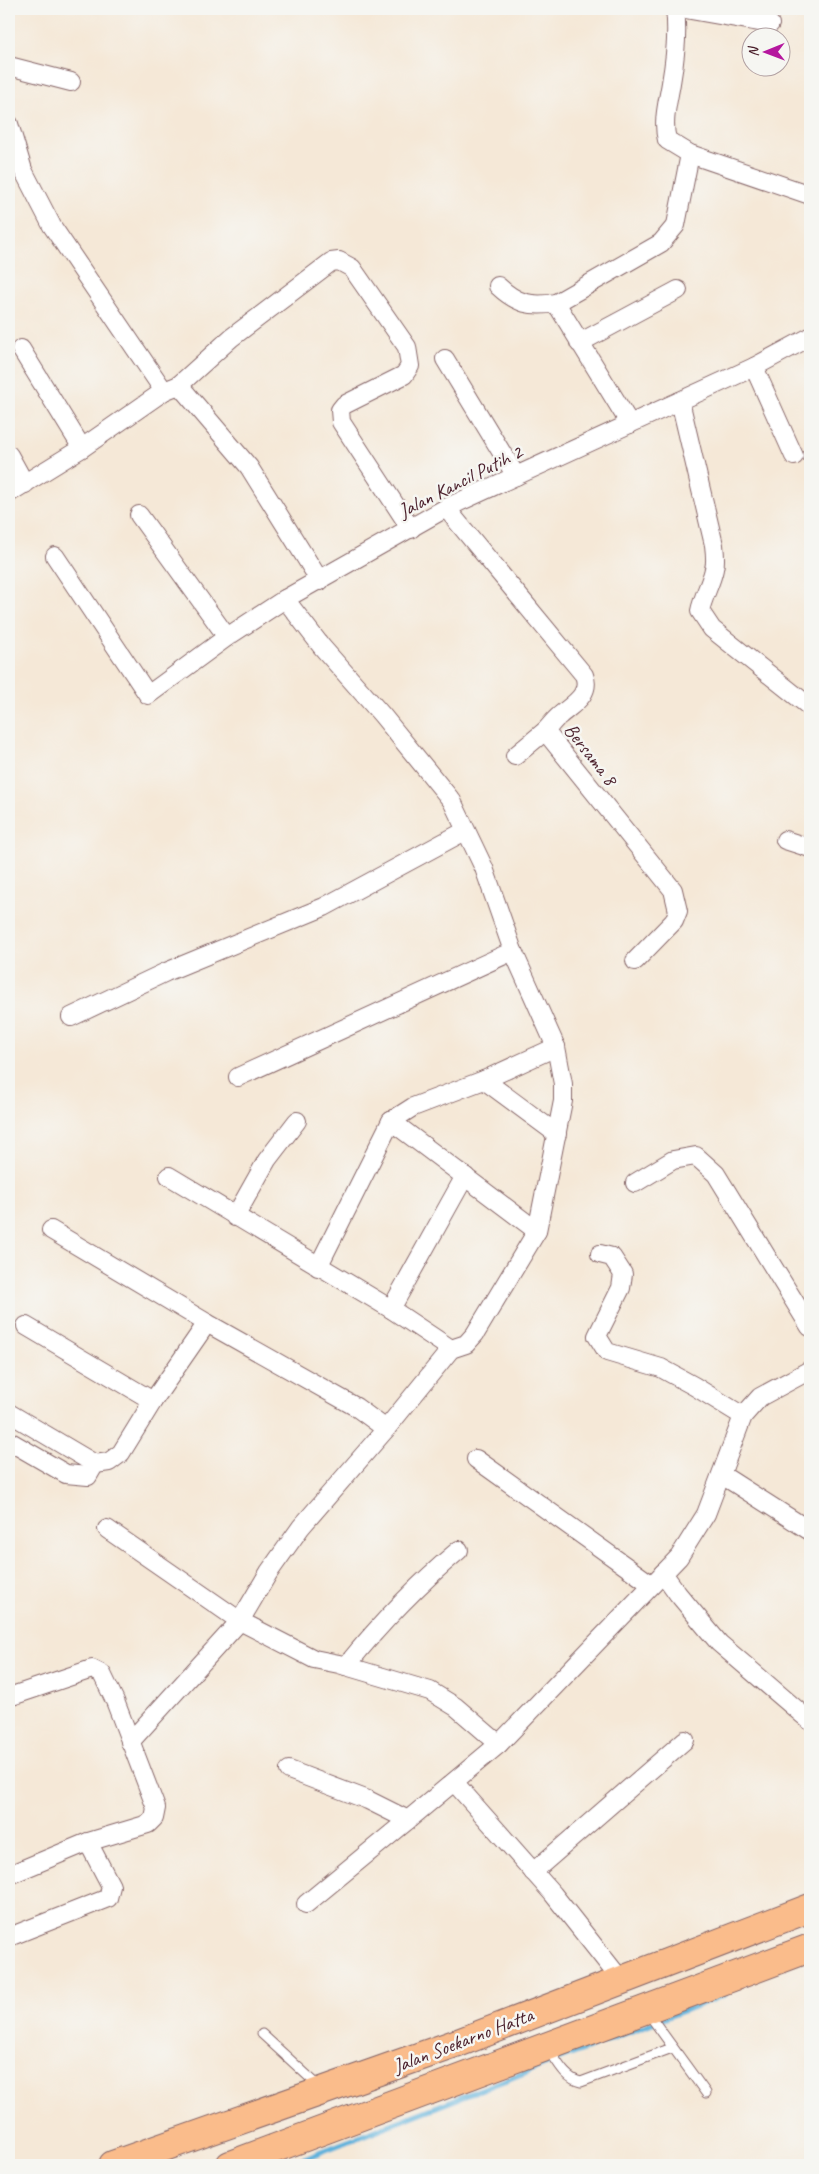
<svg xmlns="http://www.w3.org/2000/svg" width="819" height="2174" viewBox="0 0 819 2174" font-family="Caveat,sans-serif">
	<rect width="100%" height="100%" fill="#f6f6f2"/>
	<filter id="ink" filterUnits="userSpaceOnUse"><feTurbulence type="fractalNoise" baseFrequency=".02" numOctaves="2"/><feDisplacementMap in="SourceGraphic" scale="10" xChannelSelector="R" yChannelSelector="G"/><feConvolveMatrix kernelMatrix="1 2 1 2 8 2 1 2 1" color-interpolation-filters="sRGB"/></filter>
	<filter id="wash" filterUnits="userSpaceOnUse"><feTurbulence type="fractalNoise" baseFrequency=".0096" numOctaves="4" result="noise"/><feDisplacementMap in="SourceGraphic" scale="20" xChannelSelector="R" yChannelSelector="G"/><feGaussianBlur stdDeviation="1.12" result="paint"/><feColorMatrix in="noise" values="0 0 0 0 0 0 0 0 0 0 0 0 0 0 0 0 0 1.4 0 .05"/><feComposite in="paint" operator="in"/></filter>
	<g filter="url(#wash)">
		<rect width="100%" height="100%" fill="#f5e8d7"/>
		<g fill="none" stroke-linecap="round" stroke-linejoin="round">
			<polyline stroke="#61b2dc" stroke-width="5.5" points="287,2165 724,1995"/>
		</g>
	</g>
	<g filter="url(#ink)">
		<g fill="none" stroke-linecap="round" stroke-linejoin="round">
			<g stroke="#866567" stroke-width="11">
				<g id="lane">
					<polyline points="648,2013 706,2093"/>
					<polyline points="262,2034 321,2088"/>
					<path d="M548,2048C557,2061 565,2079 581,2082L672,2048"/>
				</g>
			</g>
			<g stroke="#866567" stroke-width="20">
				<g id="street">
					<path d="M675,9C678,32 675,60 671,83C668,102 662,121 667,140L690,154L810,195"/>
					<polyline points="685,9 770,24"/>
					<polyline points="9,66 71,82"/>
					<polyline points="9,124 23,170 52,226 164,391 179,385 249,467 320,581"/>
					<path d="M498,286C517,304 531,307 556,303"/>
					<polyline points="579,343 678,290"/>
					<polyline points="21,349 82,448"/>
					<polyline points="445,359 516,476"/>
					<polyline points="754,367 794,456"/>
					<polyline points="179,385 231,338 331,262 339,261 352,268 407,347 410,366 404,375 344,405 340,410 341,422 411,529"/>
					<path d="M680,401L714,545C715,553 716,562 714,569C711,584 703,596 700,611L712,629L810,707"/>
					<polyline points="630,424 556,303 661,243 676,225 690,154"/>
					<polyline points="9,455 25,484"/>
					<polyline points="9,493 82,448 164,391"/>
					<path d="M446,508L584,675C592,695 571,705 559,716C554,720 550,726 545,731L673,890L678,911L674,921L635,961"/>
					<polyline points="139,515 227,637"/>
					<polyline points="55,556 148,695 227,637 285,599 446,508 754,367 810,337"/>
					<polyline points="515,756 545,731"/>
					<polyline points="785,840 810,848"/>
					<polyline points="71,1017 166,972 324,907 465,831"/>
					<polyline points="238,1077 513,951"/>
					<polyline points="484,1080 557,1134"/>
					<polyline points="391,1121 537,1231"/>
					<polyline points="169,1176 391,1309 451,1349"/>
					<polyline points="635,1183 673,1160 696,1156 716,1174 810,1327"/>
					<polyline points="235,1217 267,1160 297,1121"/>
					<polyline points="51,1230 207,1323 356,1407 386,1429 451,1349 466,1344 475,1334 537,1231 563,1101 563,1084 556,1047 513,951 484,868 452,801 382,715 322,647 285,599"/>
					<polyline points="600,1254 612,1257 623,1274 621,1288 597,1336 607,1352 661,1368 694,1386 743,1416"/>
					<polyline points="318,1267 391,1121 413,1107 484,1080 556,1047"/>
					<polyline points="391,1309 465,1176"/>
					<polyline points="26,1326 153,1401"/>
					<polyline points="9,1413 95,1464 109,1462 121,1453 153,1401 207,1323"/>
					<polyline points="9,1441 66,1474 88,1476 95,1464"/>
					<polyline points="476,1459 652,1585"/>
					<polyline points="722,1475 810,1531"/>
					<polyline points="107,1529 240,1621 314,1659 339,1664 430,1691 456,1707 499,1744"/>
					<polyline points="663,1573 678,1594 719,1643 810,1721"/>
					<path d="M346,1666C380,1624 417,1585 459,1550"/>
					<polyline points="9,1697 92,1669 102,1674 115,1701 156,1808 154,1818 148,1824 88,1842 9,1875"/>
					<polyline points="130,1742 240,1621 269,1572 301,1527 386,1429"/>
					<polyline points="289,1770 368,1800 408,1820 499,1744 679,1557 706,1514 743,1416 760,1397 810,1370"/>
					<polyline points="454,1782 553,1894 621,1980"/>
					<polyline points="533,1872 685,1740"/>
					<polyline points="306,1904 408,1820"/>
					<polyline points="9,1937 108,1898 111,1886 88,1842"/>
				</g>
			</g>
			<g stroke="#866567" stroke-width="30">
				<g id="highway">
					<polyline points="113,2165 458,2043 810,1908"/>
					<polyline points="230,2165 810,1948"/>
				</g>
			</g>
			<use href="#lane" stroke="#fff" stroke-width="9"/>
			<use href="#street" stroke="#fff" stroke-width="18"/>
			<use href="#highway" stroke="#fabc8b" stroke-width="28"/>
		</g>
	</g>
	<g text-anchor="middle" stroke-width="5" stroke-linejoin="round" paint-order="stroke">
		<g font-size="20" fill="#4a1f2b" stroke="#f6f6f2">
			<text transform="translate(460 481) rotate(-27)" y="7">Jalan Kancil Putih 2</text>
			<text transform="translate(591 754) rotate(52)" y="7">Bersama 8</text>
			<text transform="translate(463 2040) rotate(-21)" y="7">Jalan Soekarno Hatta</text>
		</g>
	</g>
	<rect width="819" height="2174" fill="none" stroke="#f6f6f2" stroke-width="30"/>
	<g transform="translate(766 52) rotate(269)"><circle r="24" fill="#f6f6f2" stroke="#b1a0a2"/>
	<path d="M0-4L9 19L0 12L-9 19Z" fill="#b5179e"/>
	<text y="-8" font-size="14" font-weight="bold" text-anchor="middle" fill="#4a1f2b">N</text>
	</g>
</svg>
